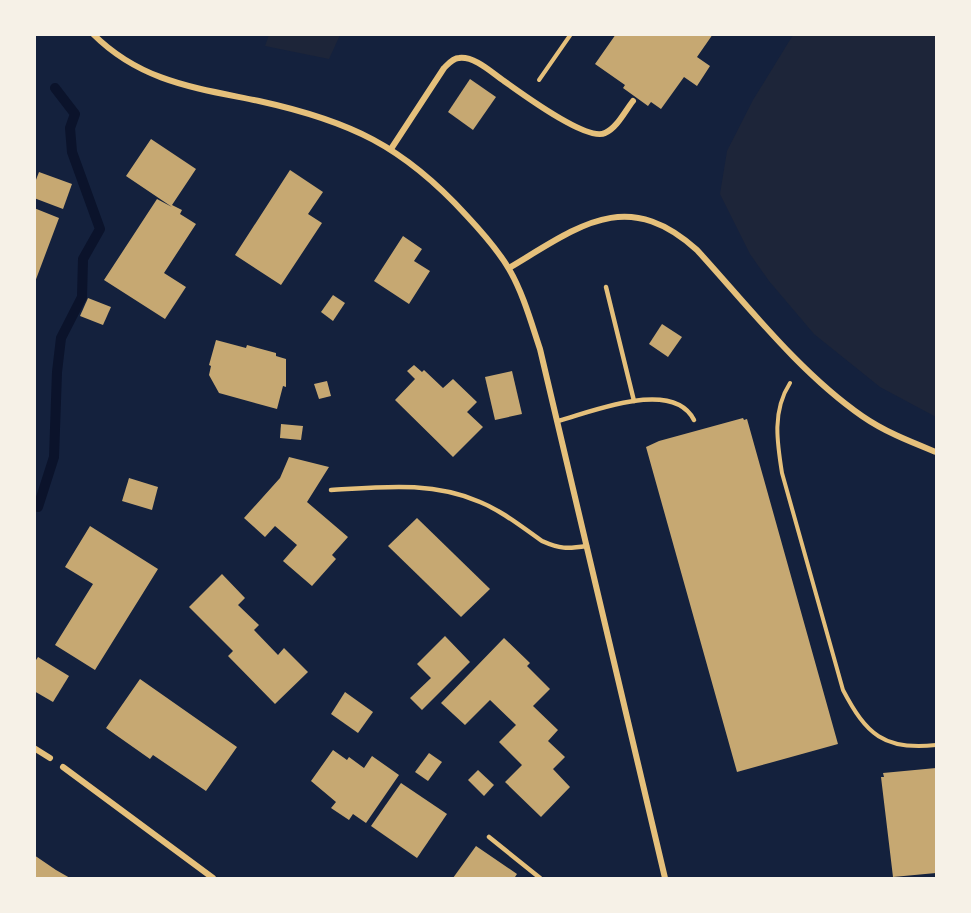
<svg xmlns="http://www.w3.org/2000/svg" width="971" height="913" viewBox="0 0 971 913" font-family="'Exo 2',sans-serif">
	<rect width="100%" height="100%" fill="#14213d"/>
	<g fill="#1d2539">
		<polygon points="269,35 269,34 340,35 329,59 265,46"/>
		<polygon points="793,35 936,35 936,417 880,387 814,334 769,281 750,254 720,194 727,151 753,100"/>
	</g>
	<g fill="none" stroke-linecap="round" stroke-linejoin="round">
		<polyline stroke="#0b132b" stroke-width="10" points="38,507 54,457 57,372 61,338 82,297 83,259 100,229 72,152 70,128 75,114 55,88"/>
	</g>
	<g fill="#c6a872">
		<polygon points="616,34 713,34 697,57 710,66 697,86 684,77 661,109 651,102 648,106 623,88 625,85 595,64"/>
		<polygon points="470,79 496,97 473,130 448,112"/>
		<polygon points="151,139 196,169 172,205 182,210 180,214 196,224 164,273 186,287 165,319 104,280 157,199 172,207 126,176"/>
		<polygon points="290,170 323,192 308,214 322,223 281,285 235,255"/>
		<polygon points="39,172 72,184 63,209 34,198 34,185"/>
		<polygon points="34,208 59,218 35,282 34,282"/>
		<polygon points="403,236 422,249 414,261 430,271 409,304 374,281"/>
		<polygon points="333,295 345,303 333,321 321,312"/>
		<polygon points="88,298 111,307 103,325 80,316"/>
		<polygon points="662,324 682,337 668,357 649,344"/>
		<polygon points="216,340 246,348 247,345 276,353 276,356 286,359 286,387 283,386 277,409 219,393 209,375 211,366 209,365"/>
		<polygon points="414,365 422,372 424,370 443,388 453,379 477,402 467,412 483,427 453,457 395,400 415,379 407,371"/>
		<polygon points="512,371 522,414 495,420 485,377"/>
		<polygon points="327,381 331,396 319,399 314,384"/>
		<polygon points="743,418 744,420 747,419 838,744 737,772 646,447 659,441"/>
		<polygon points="281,424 303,426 301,440 280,438"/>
		<polygon points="289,457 329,467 307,502 348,537 332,555 336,559 312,586 283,561 297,545 275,526 265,537 244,518 280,478"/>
		<polygon points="129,478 158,487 152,510 122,501"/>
		<polygon points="417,518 490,589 461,617 388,546"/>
		<polygon points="90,526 158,569 95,670 55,645 93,584 65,567"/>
		<polygon points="222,574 245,598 238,605 259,625 254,630 278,655 284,648 308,672 275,704 228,656 233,651 189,607"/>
		<polygon points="445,636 470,662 422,710 410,698 431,678 417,664"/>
		<polygon points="504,638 530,663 527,666 550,689 533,706 558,730 548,741 565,757 553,769 570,787 541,817 505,782 522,765 499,742 516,725 490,700 465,725 441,703"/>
		<polygon points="38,657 69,676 53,702 34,691 34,663"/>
		<polygon points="140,679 237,747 206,791 153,755 150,759 106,728"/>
		<polygon points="345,692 373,712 358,733 331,714"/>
		<polygon points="333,750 347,760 349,757 364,768 372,756 399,775 366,823 353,814 349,820 331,808 336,802 311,781"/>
		<polygon points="429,753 442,762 428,781 415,772"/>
		<polygon points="936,768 936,873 893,877 881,777 884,777 883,773"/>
		<polygon points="478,770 494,785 484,796 468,780"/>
		<polygon points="401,783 447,814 417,858 371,826"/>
		<polygon points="476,846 517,874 515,877 517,878 453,878"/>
		<polygon points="34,855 56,870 70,878 34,878"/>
	</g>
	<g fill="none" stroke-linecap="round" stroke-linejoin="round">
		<g stroke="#e5c07b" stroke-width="4">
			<polyline points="539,80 571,34"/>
			<path d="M790,383C772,411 777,442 782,473L843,690C866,734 884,751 936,745"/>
		</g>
		<g stroke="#e5c07b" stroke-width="4.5">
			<polyline points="606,287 634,401"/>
			<path d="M558,421C592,412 673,378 694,420"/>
			<path d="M331,490C382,487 432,481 480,502C502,511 522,527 542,541C560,549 567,549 587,546"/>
			<polyline points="489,837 540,878"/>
		</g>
		<g stroke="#e5c07b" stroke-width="6">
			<path d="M93,34C141,82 196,88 259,101C350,121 403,146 466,215C481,231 498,250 509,269C523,293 531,322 540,349L665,878"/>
			<path d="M391,149L444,68C448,64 453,58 459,58C475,56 492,73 504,81C521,93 587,142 605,133C617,128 625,111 633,101"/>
			<path d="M509,268C578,227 626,186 697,250C748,306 800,373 862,416C885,432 911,442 936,452"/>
			<polyline points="34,748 50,758"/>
			<polyline points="63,767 213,878"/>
		</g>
	</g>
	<rect width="971" height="913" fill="none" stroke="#f6f1e7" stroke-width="72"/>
</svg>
